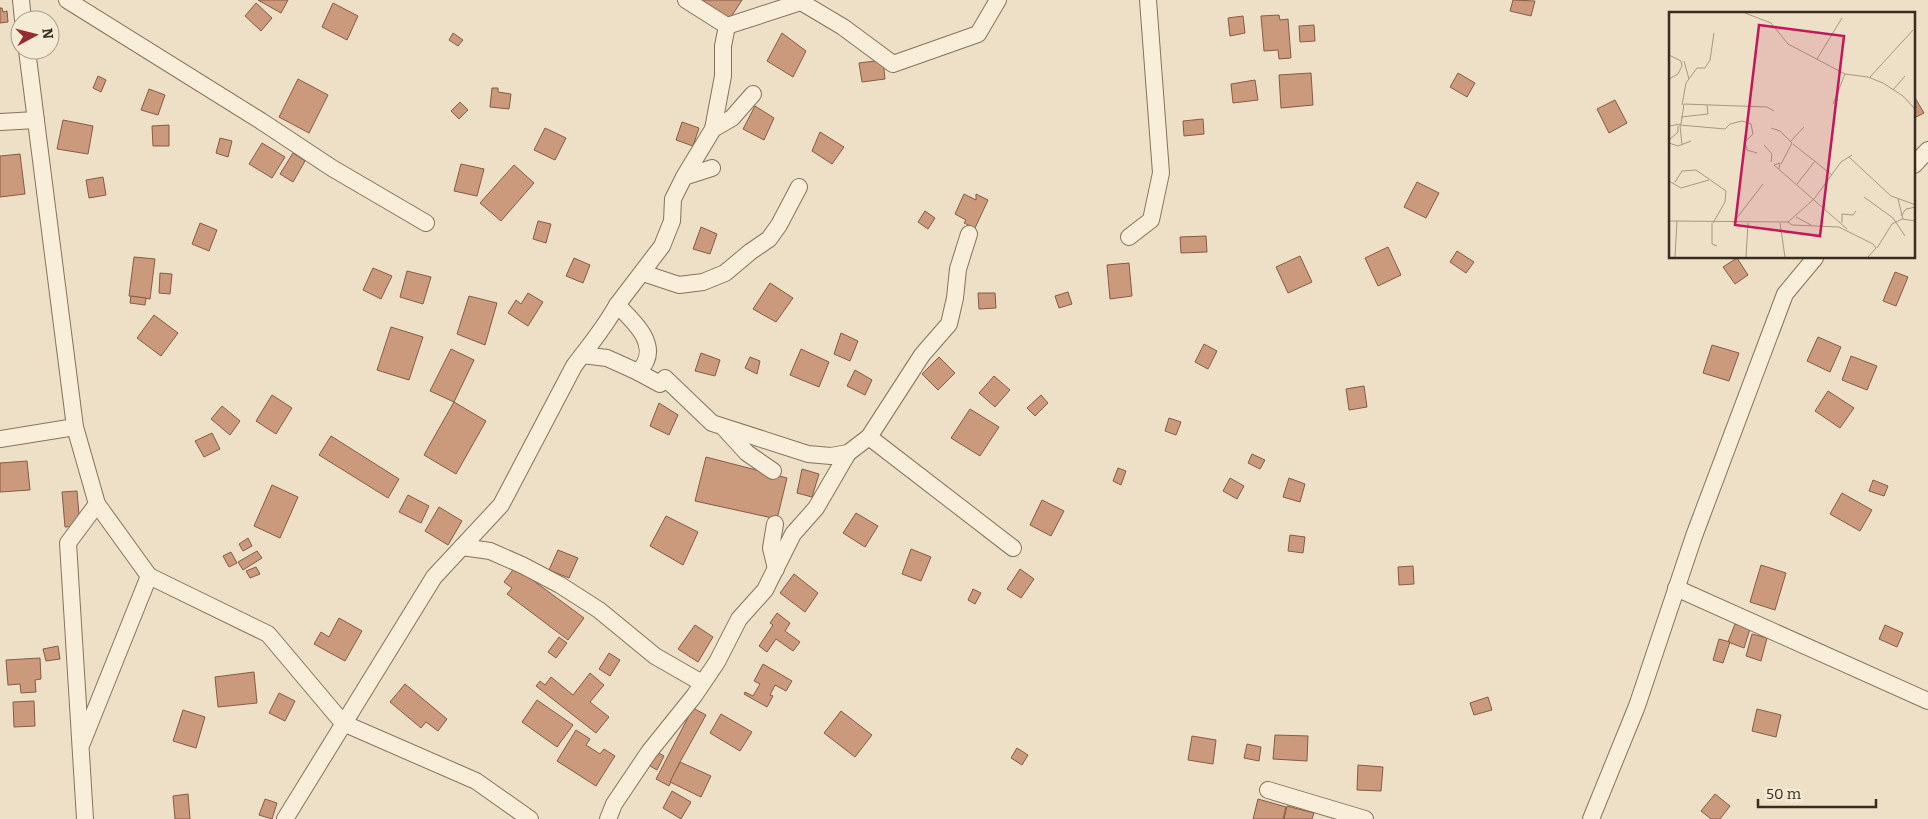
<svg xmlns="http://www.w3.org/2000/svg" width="1928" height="819" viewBox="0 0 1928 819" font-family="Bitter,serif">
	<rect width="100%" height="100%" fill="#ede0c6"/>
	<g fill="#cb9a7c" stroke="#875b42">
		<polygon points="258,0 288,0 281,13"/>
		<polygon points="700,0 742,0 729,20"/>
		<polygon points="1513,0 1535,1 1531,16 1510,11"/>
		<polygon points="256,3 272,18 261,31 245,16"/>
		<polygon points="333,3 358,16 347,40 322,27"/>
		<polygon points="0,8 2,8 3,12 7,11 8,22 0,23"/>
		<polygon points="1279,15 1280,20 1288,19 1291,58 1279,59 1278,50 1264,51 1261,16"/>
		<polygon points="1243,16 1245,33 1230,36 1228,18"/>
		<polygon points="1314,25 1315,41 1300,42 1299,26"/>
		<polygon points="453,33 463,40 458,46 449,40"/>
		<polygon points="782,33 806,51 793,77 767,61"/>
		<polygon points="883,60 885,79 862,82 859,63"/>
		<polygon points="1311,73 1313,105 1281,108 1279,75"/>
		<polygon points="1458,73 1475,83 1467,97 1450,87"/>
		<polygon points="98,76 106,80 101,92 93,88"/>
		<polygon points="298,79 328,95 309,133 279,117"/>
		<polygon points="1255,80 1258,100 1233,103 1231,84"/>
		<polygon points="492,88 498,88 498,92 511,94 509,109 490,107"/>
		<polygon points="149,89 165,95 158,115 141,110"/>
		<polygon points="1914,96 1924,113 1914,118"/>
		<polygon points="1615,100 1627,123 1609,133 1597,109"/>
		<polygon points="460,102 468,110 459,119 451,111"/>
		<polygon points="755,106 774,118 764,140 743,129"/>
		<polygon points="1203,119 1204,134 1184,136 1183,121"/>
		<polygon points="63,120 93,126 88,154 57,149"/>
		<polygon points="682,122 699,128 693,146 676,140"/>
		<polygon points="169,125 169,146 153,146 152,126"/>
		<polygon points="545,128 566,138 555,160 534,150"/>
		<polygon points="820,132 844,147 832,164 812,151"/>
		<polygon points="220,138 232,141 228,157 216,153"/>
		<polygon points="262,143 285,157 272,178 249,164"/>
		<polygon points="293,153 305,161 293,182 280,174"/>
		<polygon points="20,154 25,194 0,197 0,156"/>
		<polygon points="461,164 484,169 477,196 454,191"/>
		<polygon points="514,165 534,183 501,221 480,203"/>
		<polygon points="103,177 106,195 89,198 86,180"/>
		<polygon points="1417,182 1439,193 1426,218 1404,207"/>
		<polygon points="964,194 976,200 976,194 988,200 975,228 964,223 966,220 955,214"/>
		<polygon points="925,211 935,218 928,229 918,222"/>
		<polygon points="538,221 551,224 546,243 533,239"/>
		<polygon points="200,223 217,230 209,251 192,244"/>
		<polygon points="701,227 717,234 710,254 693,249"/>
		<polygon points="1206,236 1207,252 1181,253 1180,237"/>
		<polygon points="1388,247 1401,275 1378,286 1365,258"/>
		<polygon points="1457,251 1474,262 1466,273 1450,262"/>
		<polygon points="1300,256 1312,282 1288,293 1276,267"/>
		<polygon points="134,257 155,259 150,299 129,296"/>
		<polygon points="574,258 590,265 583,283 566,276"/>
		<polygon points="1737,258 1748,275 1735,284 1723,267"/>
		<polygon points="1129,263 1132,296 1110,299 1107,265"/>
		<polygon points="373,268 392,276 381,299 363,290"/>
		<polygon points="407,271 431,277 423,304 400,297"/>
		<polygon points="1895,272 1908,277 1896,306 1883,301"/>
		<polygon points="160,273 172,274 170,294 159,293"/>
		<polygon points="770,283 793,298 776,322 753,309"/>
		<polygon points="1068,292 1072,304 1059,308 1055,296"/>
		<polygon points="528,293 543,302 528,326 508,313 516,300 521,304"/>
		<polygon points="978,293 995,293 996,308 979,309"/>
		<polygon points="131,296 146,298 145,305 130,303"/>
		<polygon points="469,296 497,303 485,345 457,334"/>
		<polygon points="154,315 178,333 161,356 137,338"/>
		<polygon points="391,327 423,337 409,380 377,370"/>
		<polygon points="841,333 858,341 850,361 834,354"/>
		<polygon points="1818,337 1841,347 1830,372 1807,361"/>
		<polygon points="1204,344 1217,351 1208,369 1195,362"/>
		<polygon points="1712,345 1739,353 1729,381 1703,373"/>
		<polygon points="451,349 474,360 454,402 430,391"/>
		<polygon points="801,349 829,362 819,387 790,375"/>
		<polygon points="701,353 720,360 715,376 695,371"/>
		<polygon points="1851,356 1877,366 1867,390 1842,380"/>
		<polygon points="750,357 760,361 757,374 745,368"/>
		<polygon points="939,357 955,373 938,390 922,374"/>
		<polygon points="855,370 872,380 865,395 847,386"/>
		<polygon points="994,376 1010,390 995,407 979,393"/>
		<polygon points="1364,386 1367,407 1349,410 1346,389"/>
		<polygon points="1828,391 1854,408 1840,428 1815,411"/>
		<polygon points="272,395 292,408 276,434 256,421"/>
		<polygon points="1041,395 1048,403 1035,416 1027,408"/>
		<polygon points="454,402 486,421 456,474 424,455"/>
		<polygon points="659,403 678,415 669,435 650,426"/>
		<polygon points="222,406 240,421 230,435 211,419"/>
		<polygon points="970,409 999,427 980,456 951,438"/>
		<polygon points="1169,418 1181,422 1176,435 1165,431"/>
		<polygon points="212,433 220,449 204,457 195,441"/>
		<polygon points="331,436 399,479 388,498 319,455"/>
		<polygon points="1252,454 1265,460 1260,469 1248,463"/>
		<polygon points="706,457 787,478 777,519 695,501"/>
		<polygon points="27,461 30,490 0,492 0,463"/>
		<polygon points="1118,468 1126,471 1121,485 1113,481"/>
		<polygon points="802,469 819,474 812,497 797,493"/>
		<polygon points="1230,478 1244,486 1237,499 1223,491"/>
		<polygon points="1289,478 1305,484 1300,502 1283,497"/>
		<polygon points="1873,480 1888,486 1884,496 1869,491"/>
		<polygon points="272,485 298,497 280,538 254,526"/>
		<polygon points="77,491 80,526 65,527 62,492"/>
		<polygon points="1842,493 1872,510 1860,531 1830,514"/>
		<polygon points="408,495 429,506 421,523 399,512"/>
		<polygon points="1042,500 1064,511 1051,536 1030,525"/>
		<polygon points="439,507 462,521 448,545 425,531"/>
		<polygon points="856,513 878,526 865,547 843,533"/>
		<polygon points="666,516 698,532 683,565 650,546"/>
		<polygon points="1290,535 1305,537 1303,553 1288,551"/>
		<polygon points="248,538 252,546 243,551 239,544"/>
		<polygon points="911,549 931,557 921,581 902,574"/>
		<polygon points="558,550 578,558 569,578 549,570"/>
		<polygon points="257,551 262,558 243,570 238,562"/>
		<polygon points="231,552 237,563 229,567 223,556"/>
		<polygon points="1761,565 1786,573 1775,610 1750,602"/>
		<polygon points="1413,566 1414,584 1399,585 1398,567"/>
		<polygon points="256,567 260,574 250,578 246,571"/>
		<polygon points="515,567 584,618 568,640 507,594 512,588 504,582"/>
		<polygon points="1020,569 1034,579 1021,598 1007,589"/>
		<polygon points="794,574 818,593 805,612 780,593"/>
		<polygon points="973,589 981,593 975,604 968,600"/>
		<polygon points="777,613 790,623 785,631 800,642 793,651 776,639 767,652 759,646 773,625 770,623"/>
		<polygon points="339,618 362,631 345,661 314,644 321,632 329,637"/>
		<polygon points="1735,624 1750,629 1744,648 1728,642"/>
		<polygon points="695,625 713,637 698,662 678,649"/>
		<polygon points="1885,625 1903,633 1897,647 1879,639"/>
		<polygon points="1752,634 1767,638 1761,661 1746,656"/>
		<polygon points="559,637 567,643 556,658 548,652"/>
		<polygon points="1719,639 1730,642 1723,663 1713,660"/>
		<polygon points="58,646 60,659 46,661 43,649"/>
		<polygon points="609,653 620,660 610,676 599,669"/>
		<polygon points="40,658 41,679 35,680 36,692 21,693 20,684 8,685 6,660"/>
		<polygon points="763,664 792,681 786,691 775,685 770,695 773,696 767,707 744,694 745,692 753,696 760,684 754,681"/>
		<polygon points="254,672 257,703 218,707 215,677"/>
		<polygon points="590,673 604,685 590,702 609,717 596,733 536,686 540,681 545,685 551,677 573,695"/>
		<polygon points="405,684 447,719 438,731 426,722 421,728 390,702"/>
		<polygon points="279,693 295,701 285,721 269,713"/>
		<polygon points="1488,697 1492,710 1474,715 1470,703"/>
		<polygon points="537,700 573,725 557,747 522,722"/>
		<polygon points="34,701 35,726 14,727 13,702"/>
		<polygon points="693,708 706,715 680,762 669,786 656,779"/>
		<polygon points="1757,709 1781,715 1776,737 1752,731"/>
		<polygon points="183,710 205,717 196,748 173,741"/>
		<polygon points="841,711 872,735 855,757 824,733"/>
		<polygon points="721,714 752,732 740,751 710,733"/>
		<polygon points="576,730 590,739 586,745 600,754 604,749 615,756 596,786 557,761"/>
		<polygon points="1275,735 1308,736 1307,761 1273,759"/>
		<polygon points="1192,736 1216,740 1213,764 1188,760"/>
		<polygon points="1247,744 1261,747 1259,761 1244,758"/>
		<polygon points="1017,748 1028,755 1022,765 1011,758"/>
		<polygon points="657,752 664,756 657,770 650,766"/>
		<polygon points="680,762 711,776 701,797 670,782"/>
		<polygon points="1358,765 1383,767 1381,791 1357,790"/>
		<polygon points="672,791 691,802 681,819 663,808"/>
		<polygon points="188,794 190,819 175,819 173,796"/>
		<polygon points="1715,794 1730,806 1720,819 1711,819 1701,811"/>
		<polygon points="265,799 277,803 272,819 259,815"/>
		<polygon points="1258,799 1286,807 1283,819 1253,819"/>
		<polygon points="1287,806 1314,813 1312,819 1284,819"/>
	</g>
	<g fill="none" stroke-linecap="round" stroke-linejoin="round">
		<g stroke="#88725c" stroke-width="18">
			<g id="minor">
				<polyline points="21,0 23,20"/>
				<polyline points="67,0 261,121 332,168 426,223"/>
				<polyline points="686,0 727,26"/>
				<polyline points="27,50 75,427 97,504 68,543 85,819"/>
				<polyline points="0,122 36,120"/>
				<polyline points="713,129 723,76 723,46 727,26 801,2 843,27 893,64 978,34 998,0"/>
				<polyline points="1914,165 1928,150"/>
				<polyline points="684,177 713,129 732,118 753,94"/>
				<polyline points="1129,237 1151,220 1161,173 1148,0"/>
				<polyline points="643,273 679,285 703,282 725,273 750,252 769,239 779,225 799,187"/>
				<polyline points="617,305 662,246 672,221 673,199 684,177 712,168"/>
				<polyline points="638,372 660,384 665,378 712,423 808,454 831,456 848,453 869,437 922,355 949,324 955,298 958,269 969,234"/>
				<polyline points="724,428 747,453 773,471"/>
				<polyline points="869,437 1013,548"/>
				<polyline points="0,439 75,427"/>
				<polyline points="97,504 149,576 268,634 343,723 476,781 530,819"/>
				<polyline points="775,524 771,548 776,569"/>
				<polyline points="462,547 490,551 522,565 560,585 599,610 655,656 702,683"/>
				<polyline points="1676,588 1928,701"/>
				<polyline points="82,743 149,576"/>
				<polyline points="1268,790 1365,819"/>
				<path d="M285,819L434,577L501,505L574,366C589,346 605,327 617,305C635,322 663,348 638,372L607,358L582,355"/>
				<polyline points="608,819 614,804 649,752 694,696 717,662 739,619 765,590 793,534 816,508 848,453"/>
				<polyline points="1591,819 1637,706 1694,536 1785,294 1815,258"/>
			</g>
		</g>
		<use href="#minor" stroke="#f8eed9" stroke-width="16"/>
	</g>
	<g transform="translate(1669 12)">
		<rect width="246" height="246" fill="#ede0c6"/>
		<path fill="none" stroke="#a59883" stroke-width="1" d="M76,1L102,11L119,32L176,62L199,65L214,71L234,84L247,98M0,43L12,49L13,54L9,62L0,67M148,47L173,6M15,49L20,67M201,65L244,18M224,78L236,64M164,92L176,62M13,93L17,71L28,56H36L41,48L45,21M12,105L39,102L38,93M0,114L12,112L15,92L98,95L105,99M102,116L111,119L123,131L112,152M0,128L9,120V114M122,129L135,115M0,131L9,134L22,129M124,132L163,163M13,133L11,113L56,117L61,112L73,109L82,112L84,122L76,130L78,138L88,141M95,133L103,142L102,150M180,145L222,184L247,193M110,157L111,151L105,153L178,217M0,169L12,176L40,168M6,170L13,159L27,158L57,179L56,190L44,211M128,172L146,149M195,185L224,206L236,224M229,187L234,207M232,204L237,197L247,195M127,205L142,213M0,209L119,210L123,213L170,215L204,232L207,236L199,245M119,210L145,187L172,150L183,143M43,211V232L48,234M64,211L94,172M111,211L116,245M173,211V202L184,203L187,199M208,236L223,212L233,207L247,209M6,245L8,209M77,245L79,211"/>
		<path fill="#c2185b" fill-opacity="0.15" stroke="#c2185b" stroke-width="2.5" d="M90,13L175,24L151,224L66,213Z"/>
		<rect width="246" height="246" fill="none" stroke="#392b1f" stroke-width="2.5"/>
	</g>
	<g transform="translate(35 35) rotate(83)"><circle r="24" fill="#f5ebd5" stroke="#aa9e8c"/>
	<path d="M0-4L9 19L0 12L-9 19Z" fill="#962d31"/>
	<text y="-8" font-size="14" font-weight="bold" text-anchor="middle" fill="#392b1f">N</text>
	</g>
	<path d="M1758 799v8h118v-8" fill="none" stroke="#392b1f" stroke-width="2.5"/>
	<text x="1766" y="799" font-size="15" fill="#392b1f" stroke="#f5ebd5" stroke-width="4" paint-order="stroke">50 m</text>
</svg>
